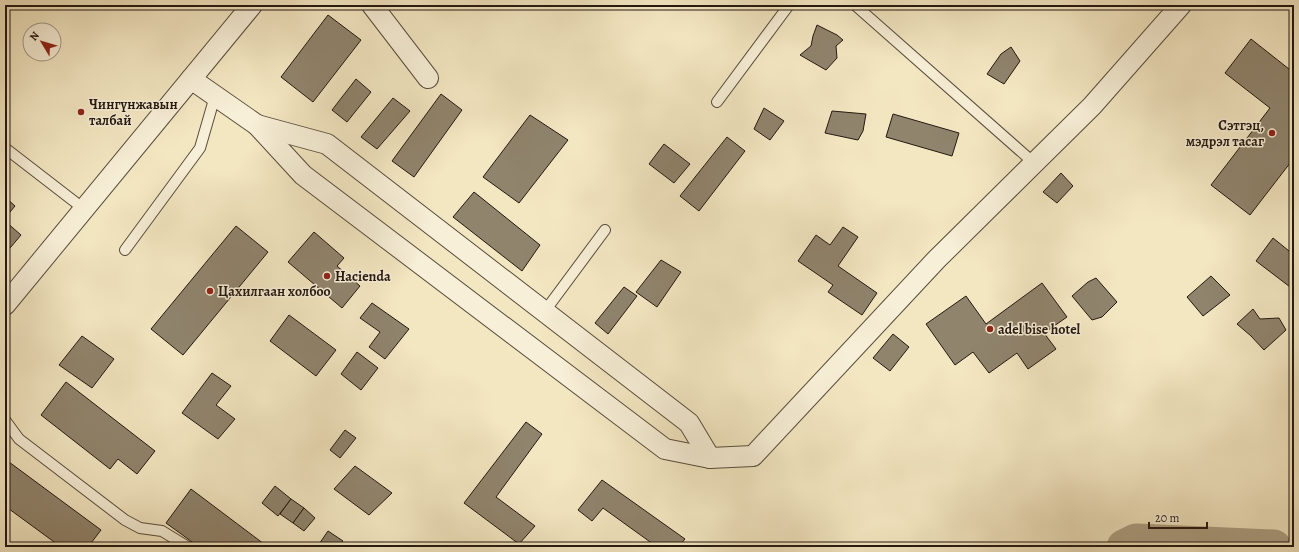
<svg xmlns="http://www.w3.org/2000/svg" width="1299" height="552" viewBox="0 0 1299 552" font-family="Alegreya,serif">
	<rect width="100%" height="100%" fill="#f3e7c2"/>
	<filter id="stains"><feTurbulence type="fractalNoise" baseFrequency=".005" numOctaves="4"/><feColorMatrix values="0 0 0 0 .2 0 0 0 0 .09 0 0 0 0 .02 0 0 0 .5 -.17"/></filter>
	<radialGradient id="worn" r=".72"><stop offset=".6" stop-color="#630" stop-opacity="0"/><stop offset="1" stop-color="#630" stop-opacity=".3"/></radialGradient>
	<g fill="none" stroke-linecap="round" stroke-linejoin="round">
		<polyline stroke="#ada185" stroke-width="35" points="1124,547 1136,541 1274,547"/>
	</g>
	<g fill="#90846d" stroke="#241810">
		<polygon points="328,15 361,40 313,102 281,77"/>
		<polygon points="817,25 837,35 843,40 836,46 837,58 826,70 800,55 811,46 813,36"/>
		<polygon points="1251,39 1294,73 1294,158 1250,215 1211,185 1270,108 1225,73"/>
		<polygon points="1011,47 1020,61 1004,84 987,74 1001,54"/>
		<polygon points="356,79 371,92 347,122 332,110"/>
		<polygon points="441,94 462,110 414,177 392,161"/>
		<polygon points="393,98 410,111 377,149 361,137"/>
		<polygon points="764,108 784,121 770,140 754,129"/>
		<polygon points="832,111 866,114 863,131 858,140 825,133"/>
		<polygon points="893,114 959,133 952,156 886,137"/>
		<polygon points="530,115 568,140 519,203 483,177"/>
		<polygon points="727,137 745,151 699,211 680,196"/>
		<polygon points="664,144 690,164 674,183 649,164"/>
		<polygon points="1061,173 1073,186 1057,203 1043,192"/>
		<polygon points="474,192 540,245 522,271 453,217"/>
		<polygon points="5,197 15,206 5,218"/>
		<polygon points="5,221 21,235 5,254"/>
		<polygon points="236,226 268,252 183,355 151,329"/>
		<polygon points="843,227 858,237 838,266 877,293 862,315 828,292 833,285 798,261 816,235 830,245"/>
		<polygon points="314,232 344,258 337,266 360,286 342,308 288,262"/>
		<polygon points="1273,238 1294,255 1294,290 1256,261"/>
		<polygon points="661,260 681,272 657,307 636,292"/>
		<polygon points="1211,276 1230,295 1203,316 1187,297"/>
		<polygon points="1096,278 1117,302 1102,317 1092,320 1072,296 1088,282"/>
		<polygon points="1042,283 1067,317 1044,333 1056,349 1028,369 1017,353 989,373 973,352 955,365 926,324 966,296 986,324"/>
		<polygon points="624,287 637,296 608,334 595,323"/>
		<polygon points="372,303 409,329 385,359 369,347 380,332 360,318"/>
		<polygon points="1253,309 1260,319 1279,318 1286,330 1264,350 1251,336 1237,324"/>
		<polygon points="289,315 336,350 316,376 270,341"/>
		<polygon points="893,334 909,347 890,371 873,358"/>
		<polygon points="82,336 114,359 92,388 59,365"/>
		<polygon points="357,352 378,368 361,390 341,374"/>
		<polygon points="212,373 231,386 216,405 235,419 218,439 182,413"/>
		<polygon points="66,382 155,451 137,474 118,459 110,469 41,415"/>
		<polygon points="526,422 542,434 496,497 535,526 519,544 464,503"/>
		<polygon points="345,430 356,438 340,458 330,450"/>
		<polygon points="9,462 101,530 88,547 61,547 5,506 5,468"/>
		<polygon points="355,466 392,493 369,515 334,489"/>
		<polygon points="602,480 685,539 678,547 651,547 653,544 603,508 592,521 578,510"/>
		<polygon points="275,486 291,499 278,516 262,503"/>
		<polygon points="191,489 268,547 199,547 166,523"/>
		<polygon points="291,499 304,508 293,523 280,514"/>
		<polygon points="304,508 315,518 304,531 293,523"/>
		<polygon points="328,531 343,541 337,547 317,547"/>
	</g>
	<g fill="none" stroke-linecap="round" stroke-linejoin="round">
		<g stroke="#584c3c" stroke-width="12">
			<g id="service">
				<polyline points="855,5 1034,163"/>
				<polyline points="717,102 789,5"/>
				<polyline points="5,148 84,209"/>
				<polyline points="125,250 200,148 215,96"/>
				<polyline points="545,311 605,230"/>
				<polyline points="5,420 19,439 125,520 140,528 162,531 188,547"/>
			</g>
		</g>
		<g stroke="#584c3c" stroke-width="22">
			<g id="minor">
				<polyline points="372,5 428,78"/>
				<polyline points="191,79 257,125 303,175 665,449 710,458 753,456 937,259 1092,106 1181,5"/>
				<polyline points="257,125 327,144 689,423 710,458"/>
				<polyline points="5,305 252,5"/>
			</g>
		</g>
		<use href="#service" stroke="#f7efd7" stroke-width="10"/>
		<use href="#minor" stroke="#f7efd7" stroke-width="20"/>
	</g>
	<g fill="#8f2418" stroke="#f7efd7" stroke-width="1.5">
		<circle cx="81" cy="112" r="4"/>
		<circle cx="1272" cy="133" r="4"/>
		<circle cx="327" cy="276" r="4"/>
		<circle cx="210" cy="291" r="4"/>
		<circle cx="990" cy="329" r="4"/>
	</g>
	<g text-anchor="middle" stroke-width="3" stroke-linejoin="round" paint-order="stroke">
		<g font-size="14" font-weight="bold" fill="#241810" stroke="#f7efd7" text-anchor="start">
			<text x="89" y="109">Чингүнжавын<tspan x="89" dy="16">талбай</tspan></text>
			<text x="1264" y="130" text-anchor="end">Сэтгэц,<tspan x="1264" dy="16">мэдрэл тасаг</tspan></text>
			<text x="335" y="281">Hacienda</text>
			<text x="218" y="296">Цахилгаан холбоо</text>
			<text x="998" y="334">adel bise hotel</text>
		</g>
	</g>
	<rect width="1299" height="552" fill="none" stroke="#f3e7c2" stroke-width="20"/>
	<rect x="6" y="6" width="1287" height="540" fill="none" stroke="#241810" stroke-width="2"/>
	<rect x="10" y="10" width="1279" height="532" fill="none" stroke="#241810"/>
	<g transform="translate(42 42) rotate(308)"><circle r="19" fill="#f7efd7" stroke="#a39987"/>
	<path d="M0-3L7 15L0 10L-7 15Z" fill="#8f2418"/>
	<text y="-6" font-size="11" font-weight="bold" text-anchor="middle" fill="#241810">N</text>
	</g>
	<path d="M1149 522v6h58v-6" fill="none" stroke="#241810" stroke-width="2"/>
	<text x="1155" y="522" font-size="12" fill="#241810" stroke="#f7efd7" stroke-width="3" paint-order="stroke">20 m</text>
	<rect width="100%" height="100%" filter="url(#stains)"/>
	<rect width="100%" height="100%" fill="url(#worn)"/>
</svg>
